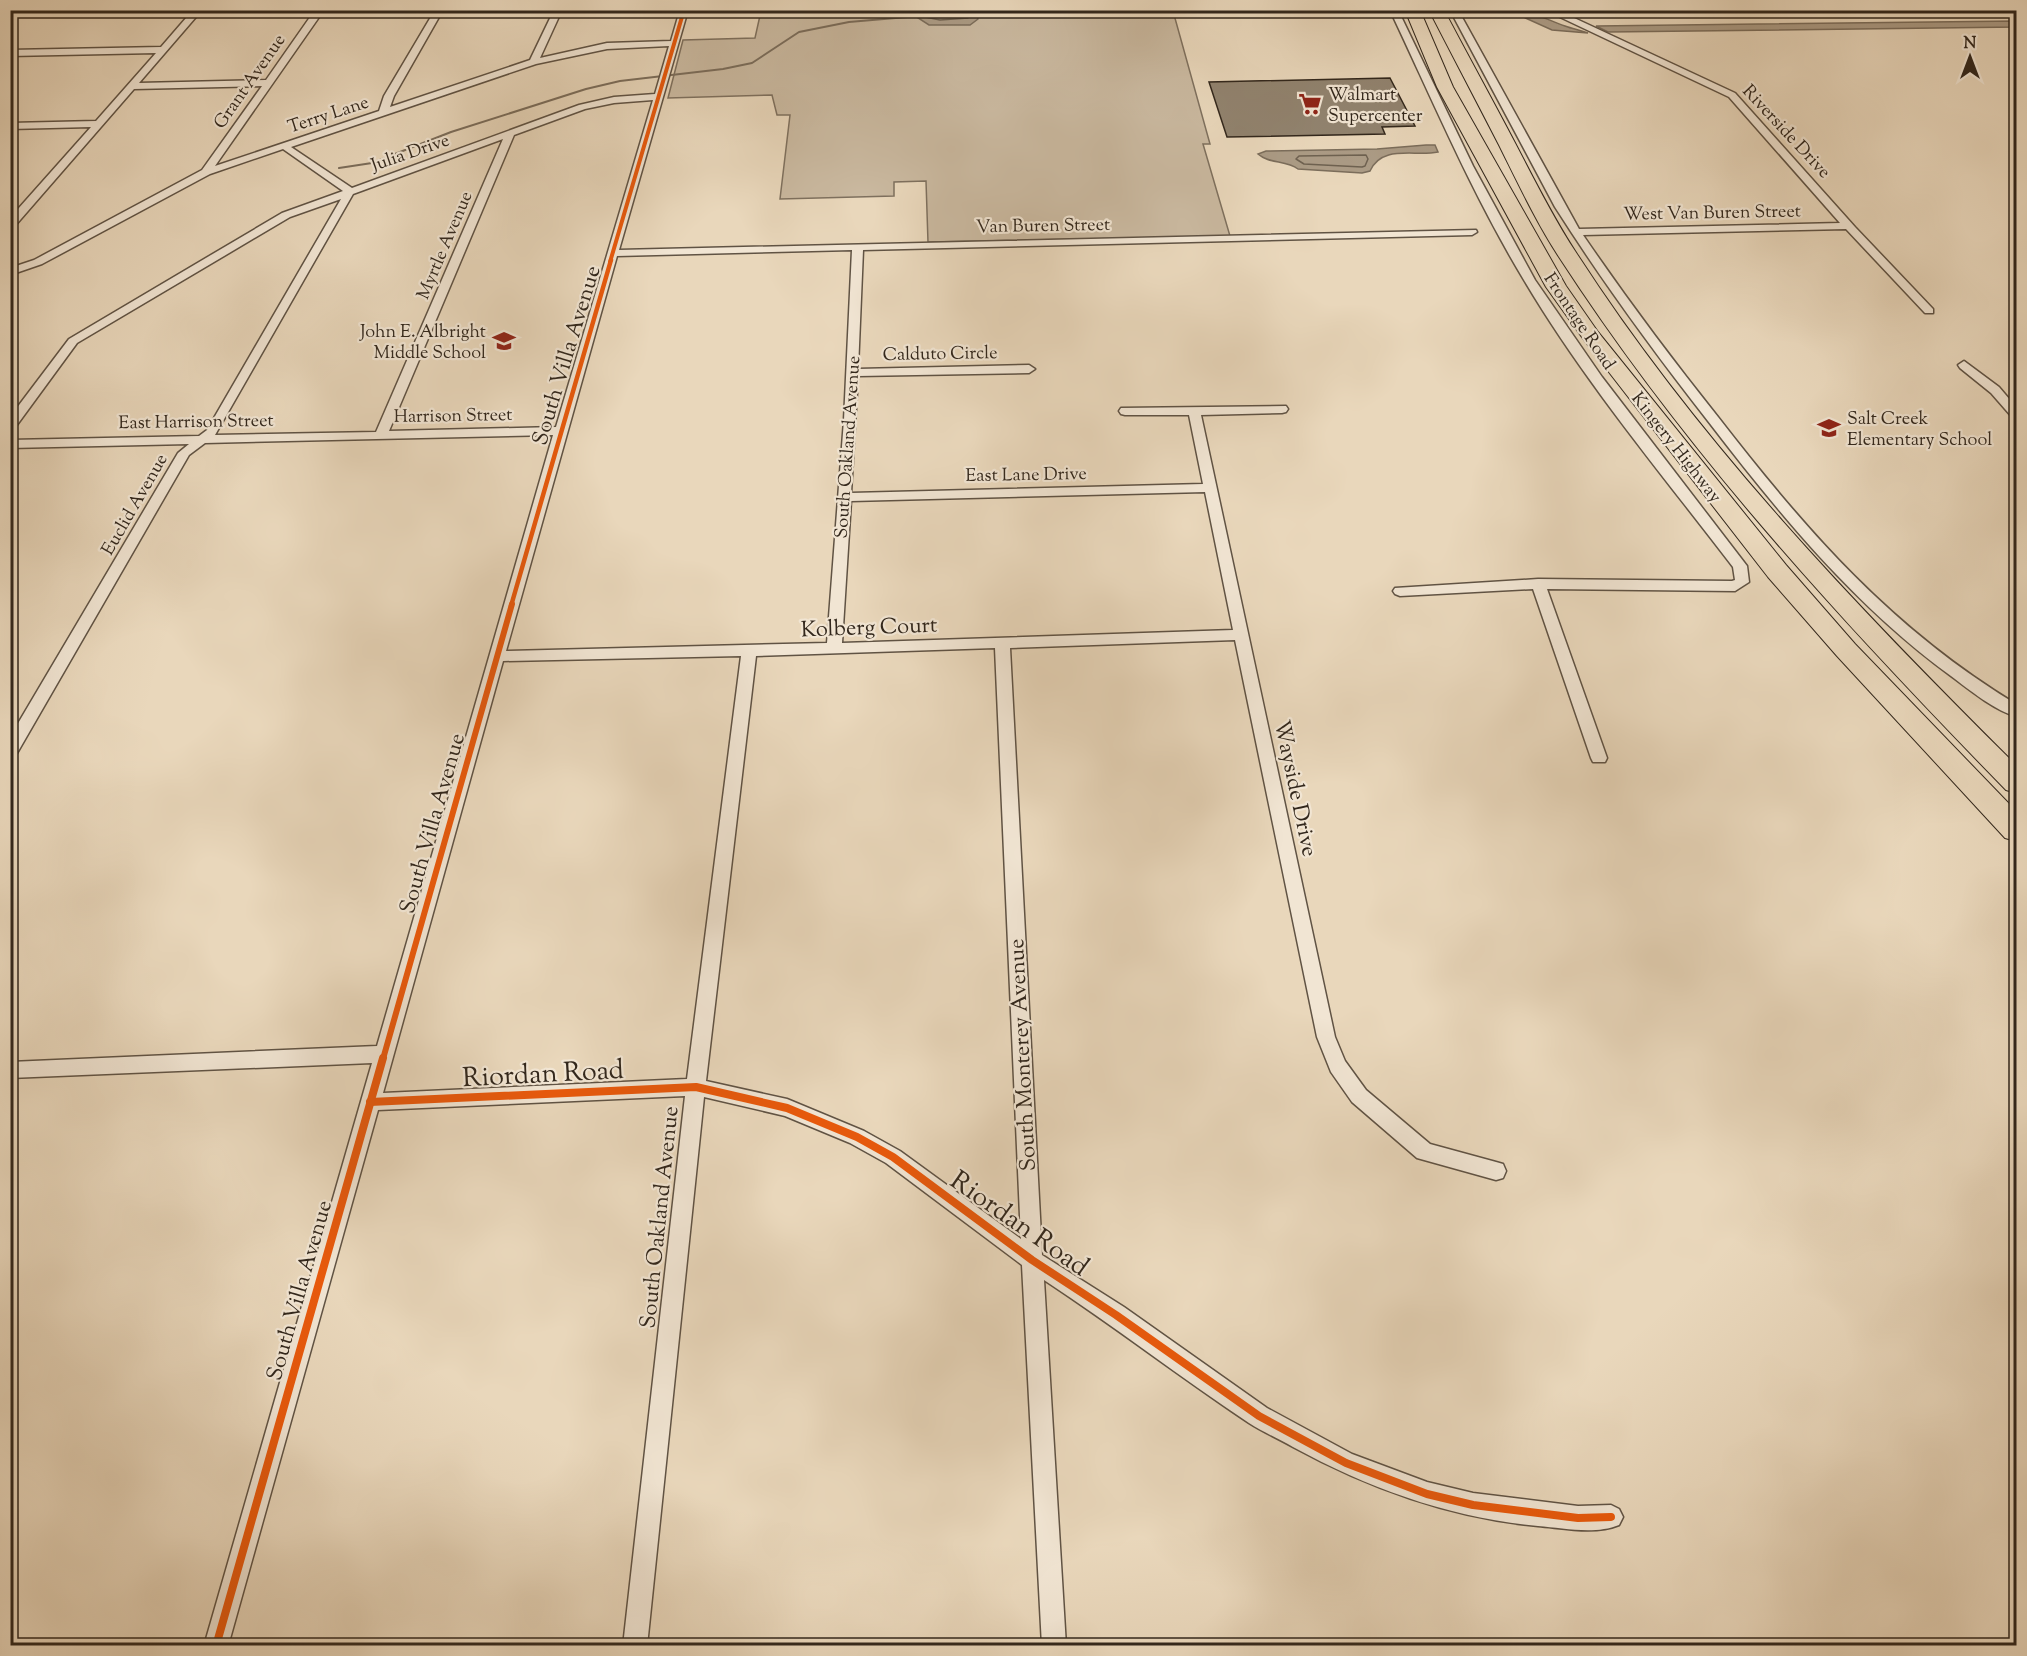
<svg xmlns="http://www.w3.org/2000/svg" width="2027" height="1656" viewBox="0 0 2027 1656" font-family="'Sorts Mill Goudy',serif">
	<rect width="100%" height="100%" fill="#e9d7bb"/>
	<filter id="stains"><feTurbulence type="fractalNoise" baseFrequency=".00333" numOctaves="4"/><feColorMatrix values="0 0 0 0 .2 0 0 0 0 .09 0 0 0 0 .02 0 0 0 .5 -.17"/></filter>
	<radialGradient id="worn" r=".72"><stop offset=".6" stop-color="#630" stop-opacity="0"/><stop offset="1" stop-color="#630" stop-opacity=".3"/></radialGradient>
	<polygon fill="#cab9a0" stroke="#7e705e" stroke-width="1.5" points="761,11 1173,11 1210,144 1203,144 1230,236 928,242 926,181 894,182 894,196 780,199 790,115 777,115 772,95 668,98 683,40 755,38"/>
	<g fill="#ab9b85" stroke="#7b6d5b" stroke-width="1.5">
		<polygon points="976,10 978,19 970,25 929,25 915,16 917,11"/>
		<path d="M1510,11C1533,10 1544,19 1565,26C1573,29 1580,30 1588,33L1552,30Z"/>
		<polygon points="2016,21 2016,27 1608,32 1596,26"/>
		<path d="M1426,145H1435L1438,152C1415,157 1382,144 1370,171L1362,173L1298,169C1286,160 1269,164 1258,154L1266,151L1377,149Z"/>
	</g>
	<g fill="none" stroke-linecap="round" stroke-linejoin="round">
		<g stroke="#6e6150" stroke-width="1.5">
			<polyline points="922,10 925,17 940,20 968,18 971,10"/>
			<polygon points="1366,155 1368,159 1365,166 1362,167 1304,164 1296,159 1299,156"/>
		</g>
		<polyline stroke="#7b6d5b" stroke-width="2" points="339,168 372,163 451,132 586,89 620,81 723,69 752,63 799,32 849,22 919,16"/>
	</g>
	<polygon fill="#91836f" stroke="#32271c" stroke-width="1.5" points="1390,78 1415,126 1382,127 1385,134 1227,137 1209,82"/>
	<g fill="none" stroke-linecap="round" stroke-linejoin="round">
		<g stroke="#605344" stroke-width="3">
			<g id="street">
				<path d="M193,10H202L139,83L266,80L315,10H324L215,166L379,111L384,96L435,10H443L394,96L390,107L530,60L554,10H562L540,58L607,43L671,41L680,10H688L619,250L1476,230L1477,232L1472,235L863,250L858,369L1029,365L1035,369L1029,373L858,376L851,493L1203,484L1189,415H1125L1121,414L1119,411L1121,408L1286,406L1288,409L1286,412L1282,413L1201,415L1335,1037L1345,1061L1366,1090L1430,1144L1496,1162L1503,1164L1506,1171L1503,1178L1496,1180L1417,1158L1352,1102L1331,1072L1317,1037L1235,640L1010,648L1042,1255L1124,1307L1267,1408L1352,1454L1427,1482L1473,1493L1578,1506L1611,1505L1619,1509L1623,1517L1619,1525C1595,1535 1563,1528 1538,1526C1451,1518 1370,1489 1293,1447C1279,1439 1263,1432 1249,1423C1180,1377 1114,1326 1044,1280L1066,1646H1042L1022,1265L886,1163L850,1143L785,1116L704,1097L647,1646H623L685,1096L378,1110L228,1646H204L372,1063L10,1078V1062L377,1046L553,435L205,443L189,455L16,755L10,757V737L178,453L189,444L10,448V440L199,436L207,430L341,199L290,217L77,343L14,429L10,430V417L69,339L282,213L343,191L283,149L210,174L42,264L10,275V268L34,260L202,170L262,86L134,89L14,227L10,228V218L91,127L10,129V123L96,121L156,53L10,56V50L161,47ZM669,46L655,94L614,97L579,105L352,188L291,147L536,64L607,49ZM653,100L556,427L389,431L514,135L585,109L614,103ZM503,139L376,432L215,435L353,194ZM852,250L844,420L827,643L506,651L617,256ZM1205,492L1233,630L842,643L851,501ZM995,648L1021,1239L900,1151L864,1131L787,1099L706,1081L756,656ZM741,656L687,1079L383,1093L503,661Z"/>
				<path d="M1390,10H1398L1473,166L1535,280L1602,377L1747,566L1749,582L1735,591L1547,589L1607,758L1605,762H1593L1591,758L1533,589L1400,596L1395,594L1393,591L1395,588L1538,579L1732,581L1735,580L1733,567C1661,473 1584,381 1524,280C1472,194 1433,101 1390,10Z"/>
				<path d="M1450,10H1458L1579,229L1840,223L1729,97L1545,10H1557L1735,93L1855,227L1933,309V313H1925L1846,229L1583,235C1626,298 1671,358 1718,417C1806,531 1892,629 2016,704V716C1997,712 1968,689 1951,676C1855,606 1780,515 1708,421C1654,352 1602,281 1555,207Z"/>
				<polygon points="1964,361 1999,387 2016,407 2016,418 2012,417 1991,393 1960,368 1958,365"/>
			</g>
		</g>
		<g stroke="#32271c" stroke-width="2">
			<g id="highway">
				<polygon points="1405,10 1420,10 1453,87 1566,286 1598,332 1786,565 1855,644 2016,811 2016,841 2005,838 1837,656 1768,577 1584,340 1546,287 1437,87"/>
				<path d="M1429,10H1444C1467,54 1491,97 1514,141C1534,179 1553,218 1577,254C1699,443 1857,607 2016,765V793L2006,790C1843,623 1686,453 1559,257C1536,222 1518,183 1499,145C1476,100 1452,55 1429,10Z"/>
			</g>
		</g>
		<use href="#street" fill="#f1e5d3" fill-rule="evenodd"/>
		<use href="#highway" fill="#e9d7bb" fill-rule="evenodd"/>
		<g stroke="#f1e5d3" stroke-width="6">
			<polyline id="cycleway-far3" points="610,262 684,10"/>
		</g>
		<g stroke="#f1e5d3" stroke-width="8">
			<polyline id="cycleway-far2" points="511,606 611,260"/>
		</g>
		<g stroke="#f1e5d3" stroke-width="10">
			<polyline id="cycleway-far1" points="383,1059 512,604"/>
		</g>
		<g stroke="#f1e5d3" stroke-width="11">
			<g id="cycleway">
				<polyline points="370,1102 696,1087 787,1108 857,1137 893,1157 1032,1260 1116,1315 1259,1416 1346,1463 1427,1494 1473,1505 1578,1518 1611,1517"/>
				<polyline points="216,1646 383,1058"/>
			</g>
		</g>
		<use href="#cycleway-far3" stroke="#e8590c" stroke-width="4"/>
		<use href="#cycleway-far2" stroke="#e8590c" stroke-width="4.5"/>
		<use href="#cycleway-far1" stroke="#e8590c" stroke-width="6"/>
		<use href="#cycleway" stroke="#e8590c" stroke-width="8"/>
	</g>
	<defs>
		<g id="supermarket-bare" transform="scale(1.8)"><path d="M-6-5.5h2.5l.6 2H6L4.5 2H-2.5L-4.4-4H-6ZM-1.5 3.2a1.3 1.3 0 1 0 .1 0ZM3 3.2a1.3 1.3 0 1 0 .1 0Z" fill="#8f2418" stroke="#f1e5d3" stroke-width="2.5" paint-order="stroke"/></g>
		<g id="school-bare" transform="scale(1.8)"><path d="M0-5L7-2L0 1L-7-2ZM-4 1L0 2.5L4 1V4Q0 6-4 4Z" fill="#8f2418" stroke="#f1e5d3" stroke-width="2.5" paint-order="stroke"/></g>
	</defs>
	<g fill-rule="evenodd">
		<use href="#supermarket-bare" x="1310" y="104"/>
		<use href="#school-bare" x="504" y="341"/>
		<use href="#school-bare" x="1829" y="428"/>
	</g>
	<g text-anchor="middle" stroke-width="4.5" stroke-linejoin="round" paint-order="stroke">
		<g font-size="18" fill="#32271c" stroke="#f1e5d3">
			<text transform="translate(249 81) rotate(-55)" y="6">Grant Avenue</text>
			<text transform="translate(328 114) rotate(-18)" y="6">Terry Lane</text>
			<text transform="translate(1787 131) rotate(47)" y="6">Riverside Drive</text>
			<text transform="translate(410 152) rotate(-19)" y="6">Julia Drive</text>
			<text transform="translate(1712 212) rotate(-1)" y="6">West Van Buren Street</text>
			<text transform="translate(1043 225) rotate(-1)" y="6">Van Buren Street</text>
			<text transform="translate(444 245) rotate(-67)" y="6">Myrtle Avenue</text>
			<text transform="translate(1580 321) rotate(56)" y="6">Frontage Road</text>
			<text transform="translate(940 353) rotate(-1)" y="6">Calduto Circle</text>
			<text transform="translate(453 415) rotate(-1)" y="6">Harrison Street</text>
			<text transform="translate(196 421) rotate(-1)" y="6">East Harrison Street</text>
			<text transform="translate(847 447) rotate(-86)" y="6">South Oakland Avenue</text>
			<text transform="translate(1677 447) rotate(52)" y="6">Kingery Highway</text>
			<text transform="translate(1026 474) rotate(-1)" y="6">East Lane Drive</text>
			<text transform="translate(134 504) rotate(-60)" y="6">Euclid Avenue</text>
		</g>
		<g font-size="18" fill="#32271c" stroke="#f1e5d3" text-anchor="start">
			<text x="1328" y="100">Walmart<tspan x="1328" dy="21">Supercenter</tspan></text>
			<text x="486" y="337" text-anchor="end">John E. Albright<tspan x="486" dy="21">Middle School</tspan></text>
			<text x="1847" y="424">Salt Creek<tspan x="1847" dy="21">Elementary School</tspan></text>
		</g>
		<g font-size="22" fill="#32271c" stroke="#f1e5d3">
			<text transform="translate(565 355) rotate(-73)" y="8">South Villa Avenue</text>
			<text transform="translate(869 626) rotate(-2)" y="8">Kolberg Court</text>
			<text transform="translate(1297 788) rotate(78)" y="8">Wayside Drive</text>
			<text transform="translate(431 823) rotate(-74)" y="8">South Villa Avenue</text>
			<text transform="translate(1021 1055) rotate(-93)" y="8">South Monterey Avenue</text>
			<text transform="translate(658 1217) rotate(-84)" y="8">South Oakland Avenue</text>
			<text transform="translate(298 1290) rotate(-74)" y="8">South Villa Avenue</text>
		</g>
		<g font-size="27" fill="#32271c" stroke="#f1e5d3">
			<text transform="translate(543 1073) rotate(-3)" y="9">Riordan Road</text>
			<text transform="translate(1020 1223) rotate(35)" y="9">Riordan Road</text>
		</g>
	</g>
	<rect width="2027" height="1656" fill="none" stroke="#e9d7bb" stroke-width="36"/>
	<rect x="12" y="12" width="2003" height="1632" fill="none" stroke="#32271c" stroke-width="3"/>
	<rect x="18" y="18" width="1991" height="1620" fill="none" stroke="#32271c" stroke-width="1.5"/>
	<g transform="translate(1970 57)" stroke="#f1e5d3" stroke-width="4.5" paint-order="stroke">
	<path d="M0-4.5L10 22L0 15L-10 22Z" fill="#32271c"/>
	<text y="-9" font-size="16" font-weight="bold" text-anchor="middle" fill="#32271c">N</text>
	</g>
	<rect width="100%" height="100%" filter="url(#stains)"/>
	<rect width="100%" height="100%" fill="url(#worn)"/>
</svg>
